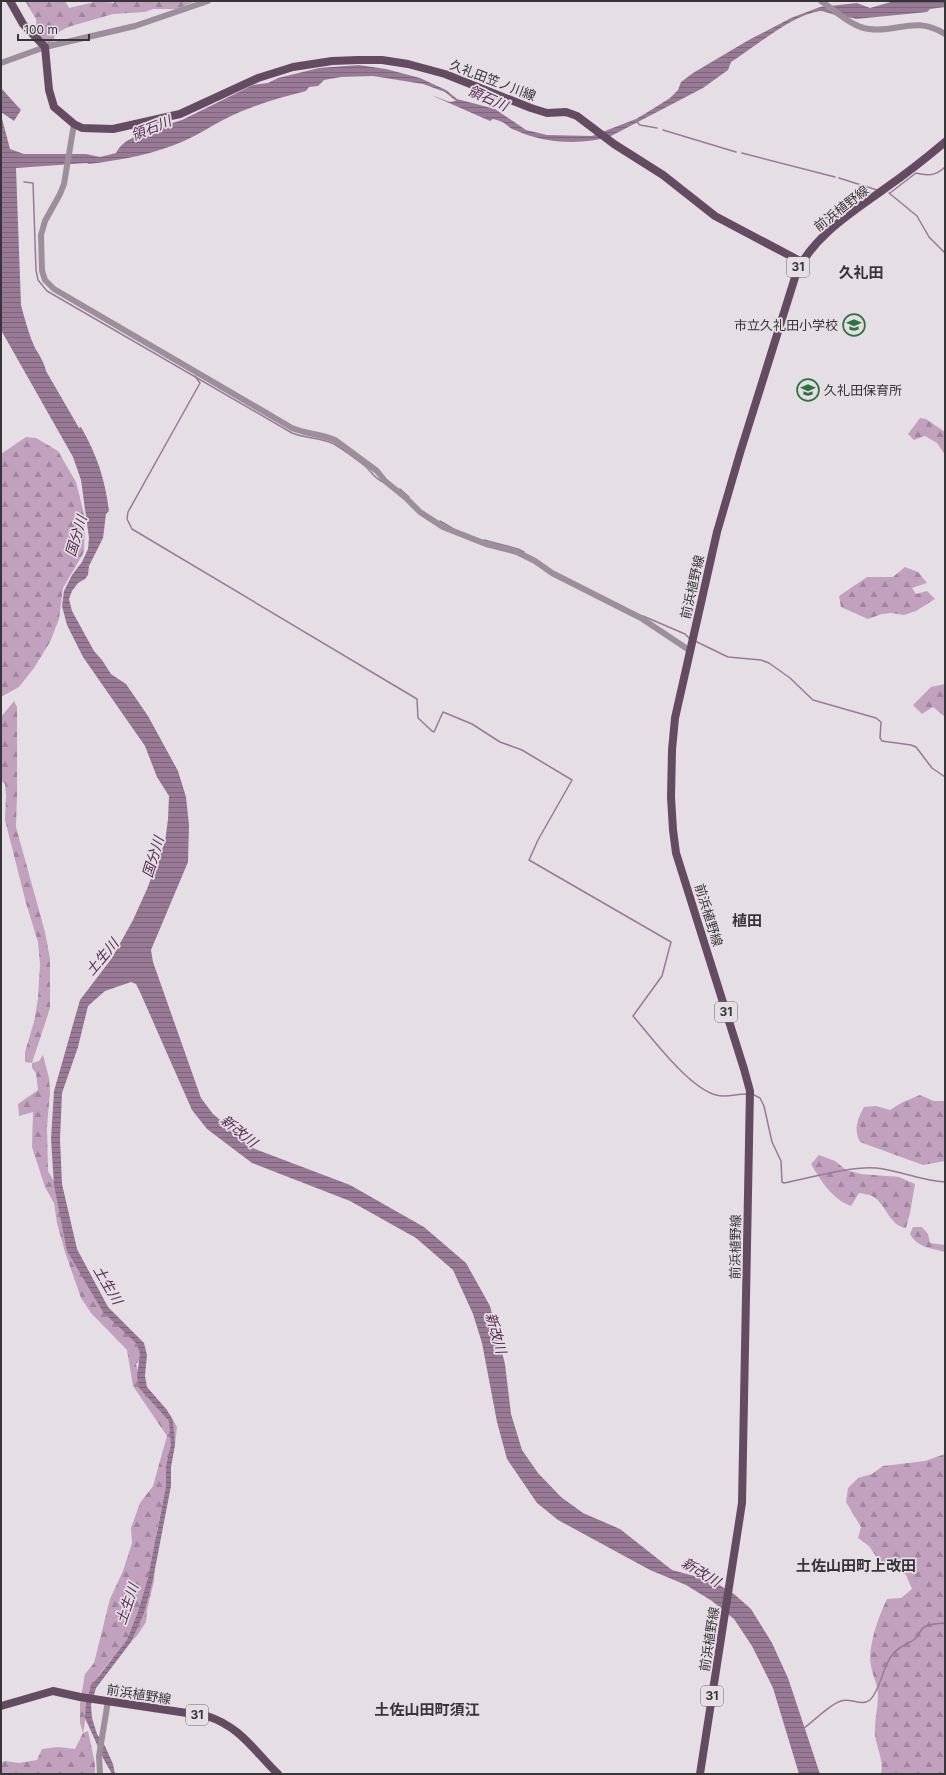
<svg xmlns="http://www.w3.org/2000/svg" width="946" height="1775" viewBox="0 0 946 1775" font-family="Inter,'Noto Sans JP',sans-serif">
	<defs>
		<pattern id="forest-firs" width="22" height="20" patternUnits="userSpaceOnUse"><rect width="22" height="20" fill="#c2a1bf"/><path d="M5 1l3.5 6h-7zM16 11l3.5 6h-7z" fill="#9e849c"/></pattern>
		<pattern id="water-rules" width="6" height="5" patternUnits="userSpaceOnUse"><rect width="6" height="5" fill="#997a96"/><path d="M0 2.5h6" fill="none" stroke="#7e657b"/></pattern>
	</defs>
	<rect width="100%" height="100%" fill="#e5dee4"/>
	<g fill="url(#forest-firs)">
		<polygon points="25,1 65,1 69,8 99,1 114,3 114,1 196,1 177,9 153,9 145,12 113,14 68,27 55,34 53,44 43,44 37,34 36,19"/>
		<polygon points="920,418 926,419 945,432 945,455 937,443 925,436 914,440 908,434"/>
		<polygon points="26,437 36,438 58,451 76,482 85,518 84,552 63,588 59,619 50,642 34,668 19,687 1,697 1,454"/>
		<polygon points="905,567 918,572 927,583 912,588 916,594 927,591 935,599 916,611 904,615 891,613 882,614 868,619 841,607 839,596 867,577 893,577"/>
		<polygon points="945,684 944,716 933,707 922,714 913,705 931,687"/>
		<polygon points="14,701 17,707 17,795 16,827 45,932 50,959 50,1008 32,1063 39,1061 43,1055 49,1078 50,1092 47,1127 48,1171 59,1190 70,1248 88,1286 137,1341 143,1357 136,1364 141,1384 171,1416 177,1427 175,1444 157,1530 154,1581 147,1610 146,1622 137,1636 111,1660 98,1676 90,1695 83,1733 88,1731 95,1764 95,1774 1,1774 1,1763 5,1761 19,1763 37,1760 42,1749 58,1747 75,1749 83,1733 80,1723 80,1704 85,1674 94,1663 110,1599 123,1571 132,1543 131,1528 140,1503 153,1486 167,1436 133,1386 127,1350 91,1313 81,1298 65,1252 57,1223 54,1203 45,1187 32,1147 33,1112 19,1116 18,1104 38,1090 36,1073 32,1068 32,1063 25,1062 25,1052 34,1022 38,999 40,964 38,942 26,903 5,820 6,796 5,784 1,780 1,717"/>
		<path d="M920,1095L934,1101H945V1161L923,1165L860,1142C853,1129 858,1118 864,1107L876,1106L890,1110L903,1102Z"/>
		<path d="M819,1155L835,1161L846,1170L861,1174L899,1177L915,1184L910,1213L906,1228C889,1226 886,1203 872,1196C868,1194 863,1194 859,1193L851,1206C832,1199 821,1181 811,1164Z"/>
		<path d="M913,1227H922L928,1234L930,1243L945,1245V1252C931,1248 918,1248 910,1234Z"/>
		<path d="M945,1454V1774H881C884,1761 877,1749 875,1735C874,1722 878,1709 878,1696C878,1684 873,1677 871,1666C867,1649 879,1615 887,1599L901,1598L912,1589L906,1575L894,1567L880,1562L869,1546L858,1538L861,1527L846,1502L848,1488L858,1478L872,1474L883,1466L925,1461Z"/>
	</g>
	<g fill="url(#water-rules)">
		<path d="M894,1H945V7L930,9L927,12L856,19C848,16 839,17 832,14C828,13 824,11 820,11C792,15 756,46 731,62L728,70L703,88L611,136C581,146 543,143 515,130C511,129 508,126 504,123C501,121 497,120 493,119L490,121L431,95L450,102L456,101L445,92L423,84L373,76L341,77L324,80L318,86L309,87L306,91C278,98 251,106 225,119C211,126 198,135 184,141C155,154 121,160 89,164L87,163L16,168L21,305C25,320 29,335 35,348C40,356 44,362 46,371L79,428L81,427C97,455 105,479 109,511L106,514L103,538L89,566L88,575L85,579L78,583L72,591L69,599L72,611L94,651L102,660L111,674L126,684L148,716L178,771L186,797L189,825L188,862L151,950L153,962L201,1098L213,1114L255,1149L350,1185L424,1227L466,1263L490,1306L505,1364L511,1414L522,1450L538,1473L561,1497L583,1513L620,1529L672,1570L713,1581L734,1594L751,1609L772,1643L788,1678L820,1774H799L773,1688L752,1646L734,1619L712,1601L686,1585L650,1570L558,1520L537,1503L507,1459L497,1422L482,1343L473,1314L453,1270L416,1238L350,1201L252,1163L207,1129L192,1110L140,992L136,984L131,982L105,991L88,1006L78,1047L62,1093L60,1139L62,1184L77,1249L108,1307L144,1343L147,1355L145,1376L147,1387L167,1410L173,1421L175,1445L171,1467V1486L153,1579L144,1613L131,1642L96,1688L91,1705L92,1718L97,1734L105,1746L113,1764L115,1774H112L104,1760L85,1718L86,1703L91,1686L127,1640L138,1612L148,1578L166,1486V1466L171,1445L169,1421L139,1388L137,1376L140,1354L137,1344L103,1312L67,1251L54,1185L51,1139L54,1091L80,1000L112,958L133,920L147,889L165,842L168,819L169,796L157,777L145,746L83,657L67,625L62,606L64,591L72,575L82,562L88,549L89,538L81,480L73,457L1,330V115L10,149L24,154H86L100,157L116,153C122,141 133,137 146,133V131L182,120L253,85L268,83L278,78L319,68L359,65L386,69L420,78L446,90L457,99L495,109L526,130L547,135L592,136L636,119L651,110L670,98L678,90L681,82L693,73L747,41L791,18L820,7L857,3L870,8Z"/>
		<polygon points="1,88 21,110 14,121 1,112"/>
	</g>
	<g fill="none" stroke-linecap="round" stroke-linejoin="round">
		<g stroke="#997a96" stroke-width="1.5">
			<polyline points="637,122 640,125 657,128"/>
			<polyline points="663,130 736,152"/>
			<polyline points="742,153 835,177"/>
			<polyline points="839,178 877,190"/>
			<path d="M24,182L33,183L36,270L38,280L47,291L292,433C306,439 321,437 334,444C344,450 355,458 365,466C372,472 375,479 383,482"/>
			<polyline points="889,193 917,216 929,237 945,253"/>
			<path d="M890,193L916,173C927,176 936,176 945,167"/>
			<path d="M195,376L200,383L128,512L127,519L132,529L417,699L418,718L432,731L434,732L443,712L472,724L500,742L522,750L572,780L538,840L529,860L671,942L662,976L633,1016C652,1038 689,1088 716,1095C726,1098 736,1094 747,1094"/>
			<polyline points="400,489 409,497"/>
			<polyline points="440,521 452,528"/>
			<polyline points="484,540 518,549 524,552"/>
			<polyline points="643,616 685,634 690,639"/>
			<polyline points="695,641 728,657 761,660 769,663 790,678 813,700 876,718 881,722 880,738 882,741 911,745 916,747 932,768 945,777"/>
			<path d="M752,1094L760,1098L764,1106L772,1142L781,1161L782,1182L784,1183C810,1178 850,1166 876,1168C899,1170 921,1181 945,1182"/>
			<path d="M804,1728C814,1721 830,1704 841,1701C850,1697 861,1707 870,1700C881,1690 882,1666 893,1654C899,1646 908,1644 915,1639C918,1636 920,1632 922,1629C927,1623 938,1624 945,1623"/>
		</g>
		<g stroke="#9d8e9b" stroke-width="6">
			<path d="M821,1C836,11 852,27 869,29C898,33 915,15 945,34"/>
			<polyline points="1,63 45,47 135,26 208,1"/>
			<path d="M74,124L64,184L60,194L45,221L41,235L42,271L45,280L54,289L292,428C306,434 321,434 335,440L377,471L385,481L406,498L420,512L443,527L486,544L517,552L535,561L552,573L641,618L689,650"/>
			<polyline points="100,1774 99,1756 108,1701"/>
		</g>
		<g stroke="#644b62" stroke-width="8">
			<polyline points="10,1 23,24 45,47 49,90 54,107 74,124 82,128 113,129 180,114 258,78 293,67 332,61 358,60 382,60 408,64 445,74 531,108 547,113 566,112 577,116 614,144 663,175 715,216 802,262"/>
			<path d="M1,1706L53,1691L80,1697L207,1716C241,1727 254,1751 278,1774"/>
			<path d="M700,1774L742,1503L750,1091L744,1069L676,853L673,830L671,797L672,750L675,718L717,532L740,453L797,271C817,233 853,212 887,187C907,173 926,158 945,142"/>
		</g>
	</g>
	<defs>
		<g id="school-ring" transform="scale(1.15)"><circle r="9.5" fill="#e5dee4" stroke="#2e7440" stroke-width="1.5"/><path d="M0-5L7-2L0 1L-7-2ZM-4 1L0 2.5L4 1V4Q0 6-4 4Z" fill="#2e7440"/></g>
	</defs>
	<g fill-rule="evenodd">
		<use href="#school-ring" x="854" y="325"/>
		<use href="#school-ring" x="808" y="390"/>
	</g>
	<g text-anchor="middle" stroke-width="3.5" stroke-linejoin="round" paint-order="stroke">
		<g fill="#e5dee4" stroke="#6b686b" stroke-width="1">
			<rect x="787" y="257" width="22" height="20" rx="3"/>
			<rect x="715" y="1002" width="22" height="20" rx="3"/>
			<rect x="701" y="1686" width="22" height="20" rx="3"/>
			<rect x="186" y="1705" width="22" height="20" rx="3"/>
		</g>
		<g font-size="12" font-weight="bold" fill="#373537">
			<text x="798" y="271">31</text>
			<text x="726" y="1016">31</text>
			<text x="712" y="1700">31</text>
			<text x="197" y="1719">31</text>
		</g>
		<g font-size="13" fill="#373537" stroke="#e5dee4">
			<text transform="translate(493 80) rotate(21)" y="5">久礼田笠ノ川線</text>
			<text transform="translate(841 208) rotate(-38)" y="5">前浜植野線</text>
			<text transform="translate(692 587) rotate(-77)" y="5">前浜植野線</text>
			<text transform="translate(709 915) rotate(73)" y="5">前浜植野線</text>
			<text transform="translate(735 1247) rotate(-89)" y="5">前浜植野線</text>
			<text transform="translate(709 1639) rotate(-81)" y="5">前浜植野線</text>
			<text transform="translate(139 1694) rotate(9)" y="5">前浜植野線</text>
		</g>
		<g font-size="13" fill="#373537" stroke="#e5dee4" text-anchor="end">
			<text x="838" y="330">市立久礼田小学校</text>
			<text x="824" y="395" text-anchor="start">久礼田保育所</text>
		</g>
		<g font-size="14" font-style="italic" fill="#552a53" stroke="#e5dee4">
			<text transform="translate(488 98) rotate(24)" y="5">領石川</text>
			<text transform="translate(151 128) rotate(-22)" y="5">領石川</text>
			<text transform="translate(76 536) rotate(-73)" y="5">国分川</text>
			<text transform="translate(153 857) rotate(-73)" y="5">国分川</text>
			<text transform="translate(102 957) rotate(-50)" y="5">土生川</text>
			<text transform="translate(239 1131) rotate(39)" y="5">新改川</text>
			<text transform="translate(108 1285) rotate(59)" y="5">土生川</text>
			<text transform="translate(496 1333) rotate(74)" y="5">新改川</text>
			<text transform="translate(701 1572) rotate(31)" y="5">新改川</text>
			<text transform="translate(127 1604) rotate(-71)" y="5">土生川</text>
		</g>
		<g font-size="15" font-weight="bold" fill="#373537" stroke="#e5dee4">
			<text x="861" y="278">久礼田</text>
			<text x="747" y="926">植田</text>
			<text x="856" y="1571">土佐山田町上改田</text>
			<text x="427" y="1715">土佐山田町須江</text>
		</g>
	</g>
	<rect width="946" height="1775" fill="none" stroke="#373537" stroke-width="4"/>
	<path d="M18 34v6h71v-6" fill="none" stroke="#373537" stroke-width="2"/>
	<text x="24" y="34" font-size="12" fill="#373537" stroke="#e5dee4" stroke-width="3" paint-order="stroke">100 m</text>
</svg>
